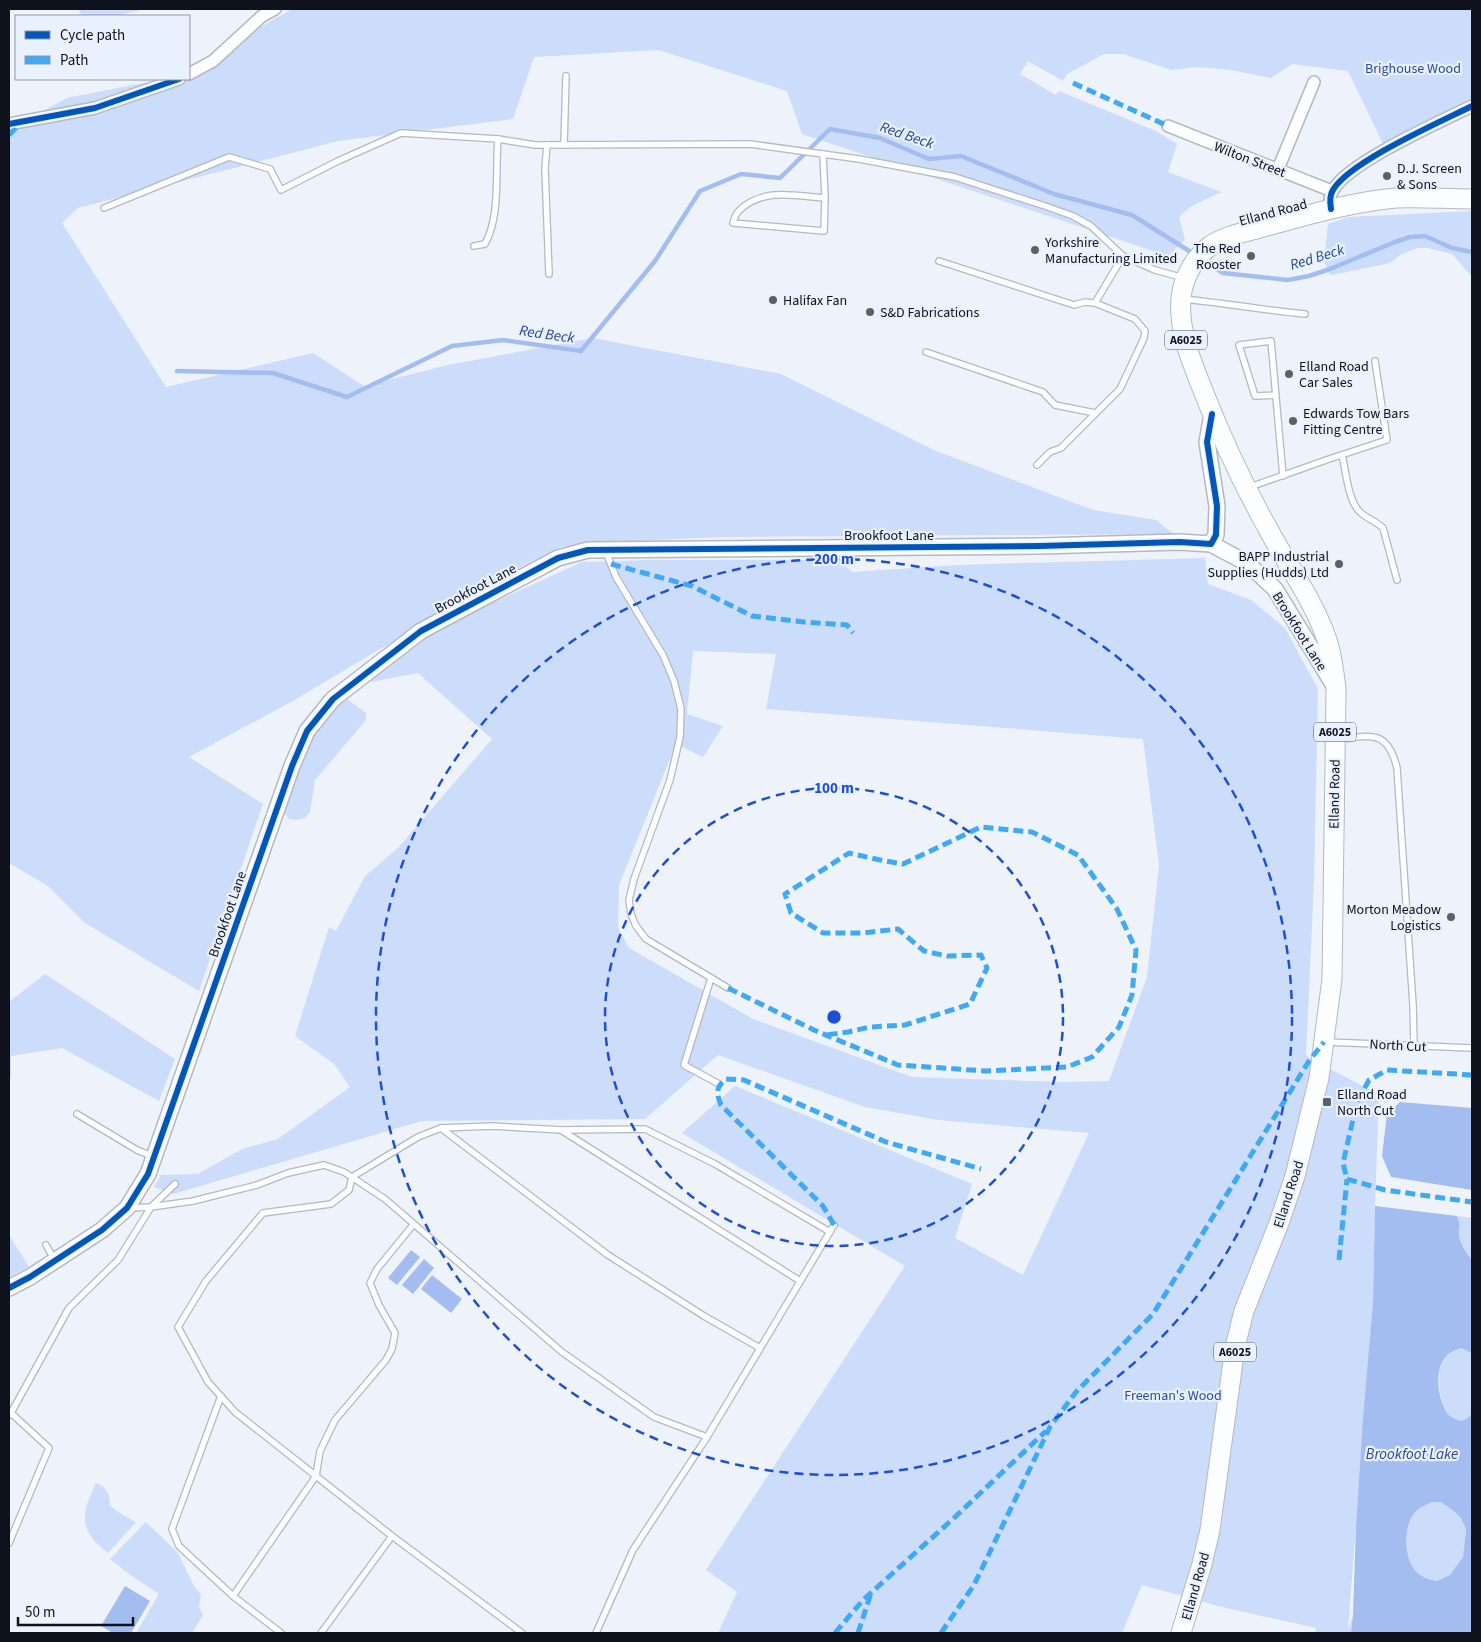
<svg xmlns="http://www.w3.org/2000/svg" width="1481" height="1642" viewBox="0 0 1481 1642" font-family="'Source Sans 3',sans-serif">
	<rect width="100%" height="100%" fill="#eef2fa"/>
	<g fill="#ccdcfb" fill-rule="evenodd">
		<polygon points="78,9 145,9 115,16 82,16"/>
		<polygon points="292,9 1472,9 1472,103 1385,148 1348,71 1292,64 1271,78 1231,70 1198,67 1172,70 1123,54 1104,54 1067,74 1063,81 1028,61 1020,74 1056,95 1059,91 1156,131 1177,144 1168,172 1221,192 1190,207 1179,217 1185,240 1168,256 802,134 787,91 659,50 534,57 513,119 338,141 78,208 62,223 166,387 313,353 364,386 448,365 593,338 781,374 936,451 1093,510 1156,520 1174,534 721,537 611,542 560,547 508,573 291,702 189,757 263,804 199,991 85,923 48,886 9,863 9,129 67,98 163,79 189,79 189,67"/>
		<polygon points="1472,211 1472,277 1452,254 1427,248 1417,248 1400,255 1390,263 1332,275 1329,274 1324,260 1328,224 1348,217"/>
		<path d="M1205,558L1208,584L1251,600L1285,628L1318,689L1314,881L1306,1056L1379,1095L1375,1206L1373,1302L1348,1630L1353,1615L1351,1633H1315L1316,1628L1222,1607L1142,1585L1122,1633H718L737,1592L706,1570L905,1266L682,1133L735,1086L972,1184L955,1238L1023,1275L1089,1133L938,1120L865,1107L718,1055L645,1119L422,1121L173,1194L154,1187L161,1175L198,1174L242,1149L278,1139L350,1087L334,1064L295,1036L329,927L336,931L365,876L398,848L492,739L418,673L371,682L368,678L444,625L582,562L649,560H839L852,572L957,565ZM693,651L776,654L766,709L1143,739L1159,865L1147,977L1109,1081L1064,1082L912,1077L753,1019L629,948L618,928L619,885L676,744L703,757L723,726L687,714Z"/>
		<polygon points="347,699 366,713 366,720 315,780 310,812 305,818 297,820 289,819 285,814 284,808 310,739 328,714"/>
		<polygon points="45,974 175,1059 159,1101 62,1048 11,1056 11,1078 9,1079 9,1002"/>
		<path d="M1457,1216L1472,1218V1260C1467,1254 1460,1244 1459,1235C1458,1226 1462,1227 1457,1216Z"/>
		<polygon points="9,1235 29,1267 9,1277"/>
		<path d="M1461,1348L1472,1353V1408C1472,1416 1469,1418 1461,1421C1457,1419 1453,1418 1450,1416C1439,1408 1436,1374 1443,1362C1447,1354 1453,1351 1461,1348Z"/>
		<path d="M96,1483L103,1486L109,1495L110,1506L121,1514L136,1522L108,1553C78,1530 81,1515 96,1483Z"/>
		<path d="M1432,1502H1441L1455,1512L1461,1518L1466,1529L1463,1557L1450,1575L1437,1581C1432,1580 1426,1579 1422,1576C1403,1566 1402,1528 1415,1512C1420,1507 1426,1505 1432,1502Z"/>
		<polygon points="146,1522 178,1553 194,1586 201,1595 199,1606 203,1615 192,1633 136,1633 159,1594 129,1574 110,1559"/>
	</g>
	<g fill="#a4bdf1" fill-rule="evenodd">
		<polygon points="1400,1102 1472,1108 1472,1190 1391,1177 1382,1156 1387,1114"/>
		<path d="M1375,1206L1457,1216C1462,1227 1458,1226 1459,1235C1460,1244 1467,1254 1472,1260V1353L1461,1348C1458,1349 1453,1351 1450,1353C1433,1365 1437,1398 1447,1413C1450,1417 1456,1419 1461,1421C1469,1418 1472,1416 1472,1408V1633H1351L1353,1615L1356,1526L1363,1419L1373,1302ZM1432,1502H1441L1455,1512L1461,1518L1466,1529L1463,1557L1450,1575L1437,1581C1432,1580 1426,1579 1422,1576C1403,1566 1402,1528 1415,1512C1420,1507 1426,1505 1432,1502Z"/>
		<polygon points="411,1250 420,1257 397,1285 388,1278"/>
		<polygon points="424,1259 434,1268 413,1294 402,1285"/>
		<polygon points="432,1275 462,1299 451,1313 421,1289"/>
		<polygon points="125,1586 150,1601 131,1633 113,1633 101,1626"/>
	</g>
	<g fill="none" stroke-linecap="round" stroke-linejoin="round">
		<g stroke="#a4bdf1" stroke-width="4.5">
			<polyline points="1203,260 1223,273 1288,280 1309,276 1330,269 1395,242 1410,237 1425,236 1452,248 1472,252"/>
			<polyline points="177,371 273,373 347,397 452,346 503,340 581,351 655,261 700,191 741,174 780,178 830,129 880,138 929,159 961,156 1054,194 1132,215 1194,254"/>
		</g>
		<g stroke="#b4b8c1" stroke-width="8">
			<g id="service">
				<polyline points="547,145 545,168 549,274"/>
				<polyline points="564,145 566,76"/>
				<path d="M823,154L825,198L824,231L733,223C735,215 737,212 743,207C767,188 796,196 825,198"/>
				<polyline points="104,208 229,157 270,169 281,190 338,161 401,133 498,139 535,145 750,144 859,159 955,177 1045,206 1073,216 1091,226 1123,256"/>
				<path d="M474,246L485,244C501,215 495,172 498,139"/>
				<polyline points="939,261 1074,305 1085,302 1095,303 1123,256 1155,270 1184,278"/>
				<path d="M1183,299C1224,303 1264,310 1305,314"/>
				<polyline points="926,352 1043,392 1055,405 1095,413"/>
				<polyline points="1276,395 1255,396 1239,345 1271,341 1283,476"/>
				<path d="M1342,455C1346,471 1348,501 1360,512C1367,519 1376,521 1383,528L1397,580"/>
				<polyline points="1037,465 1050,452 1061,448 1120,389 1144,338 1145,331 1135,319 1095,303"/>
				<polyline points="1250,487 1329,459 1387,440 1375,361"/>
				<polyline points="606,552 616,577 663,655 674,681 681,709 680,737 670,780 634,879 629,900 631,914 636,926 646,939 728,988"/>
				<path d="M1339,740C1372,734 1388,731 1397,768L1413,1005L1414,1045"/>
				<polyline points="711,978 684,1065 719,1084"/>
				<polyline points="1327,1042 1472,1048"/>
				<polyline points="77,1114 137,1150 154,1157"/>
				<polyline points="441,1128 492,1126 561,1130 645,1129 715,1164 830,1232"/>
				<polyline points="561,1130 800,1281"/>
				<polyline points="130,1208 151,1207 193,1201 257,1185 288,1173 324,1165 344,1172 385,1199 562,1352 654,1417 707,1437 633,1550 596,1633"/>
				<polyline points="46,1245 54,1259"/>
				<polyline points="221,1396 172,1529 179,1546 233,1596 281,1633"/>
				<polyline points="9,1411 11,1413 69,1308 118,1260 151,1207 175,1184"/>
				<polyline points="707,1437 834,1225"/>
				<polyline points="392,1536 522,1633"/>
				<polyline points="9,1543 49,1448 11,1413 10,1414"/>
				<polyline points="233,1596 316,1476 235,1412 208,1382 178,1327 206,1281 263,1213 331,1204 349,1190 352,1177 418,1137 441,1128 608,1255 704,1316 760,1348"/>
				<polyline points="321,1633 392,1536 316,1476 320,1451 335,1420 386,1360 392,1349 395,1333 379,1305 370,1283 377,1269 413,1225"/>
			</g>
		</g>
		<g stroke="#b4b8c1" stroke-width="14">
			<g id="minor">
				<polyline points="189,74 213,61 262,16 275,9"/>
				<polyline points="9,124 95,108 179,79"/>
				<polyline points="1168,126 1332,191"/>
				<polyline points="1278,169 1314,82"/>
				<path d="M1331,209C1330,203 1329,196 1333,190C1349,162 1440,122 1472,106"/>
			</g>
		</g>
		<g stroke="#b4b8c1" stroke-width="18">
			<g id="tertiary">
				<polyline points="1211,544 1247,563 1275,589 1335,687"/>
				<polyline points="9,1288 30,1277 102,1230 127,1208 148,1174 292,766 307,731 333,699 421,631 558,558 588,550 1040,546 1179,542 1211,544 1216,535 1217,506 1207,442 1212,414"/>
			</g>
		</g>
		<g stroke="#b4b8c1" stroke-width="21">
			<path id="primary" d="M1181,1633L1202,1564L1210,1530L1235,1347L1244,1311L1279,1223L1295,1176L1319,1078L1332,979L1336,689C1334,671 1332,654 1326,637C1312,598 1286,563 1267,527C1243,484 1222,439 1204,393C1192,363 1178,331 1181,298C1183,278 1194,258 1210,246C1224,236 1243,233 1260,228C1304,216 1350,202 1396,198C1422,197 1447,199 1472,199"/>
		</g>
		<use href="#service" stroke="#fcfdfe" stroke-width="5.5"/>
		<use href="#minor" stroke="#fcfdfe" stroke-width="11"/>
		<use href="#tertiary" stroke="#fcfdfe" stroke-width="15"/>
		<use href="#primary" stroke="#fcfdfe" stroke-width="19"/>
		<g stroke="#3fa9f5" stroke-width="5" stroke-dasharray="10 5" stroke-linecap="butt">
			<polyline points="1073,83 1168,126"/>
			<polyline points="9,135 21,123"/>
			<polyline points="611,564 692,586 752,616 804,622 847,625 853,633"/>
			<polyline points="728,988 814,1030 898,1065 986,1071 1067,1067 1092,1057 1119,1027 1132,995 1136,950 1117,909 1078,855 1032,832 981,827 903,864 880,860 849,853 785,894 791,913 823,933 863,933 898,929 924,951 947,956 981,955 987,968 970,1004 905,1025 870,1027 848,1032 825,1035"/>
			<polyline points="1472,1075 1387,1070 1369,1080 1357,1102 1343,1163 1347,1179 1385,1190 1472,1202"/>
			<path d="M834,1225L823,1206L721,1105C716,1093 716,1087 726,1079L744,1080L886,1142L981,1169"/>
			<polyline points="1339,1260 1347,1179"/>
			<polyline points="835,1633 863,1600 954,1518 1046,1431"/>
			<polyline points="858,1633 871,1593"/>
			<polyline points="941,1633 974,1585 1050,1427 1076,1392 1153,1314 1309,1061 1324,1042"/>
		</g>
		<g stroke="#eaf1fe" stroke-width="9">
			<g id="cycleway">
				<polyline points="9,124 95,108 179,79"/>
				<path d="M1331,209C1330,203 1329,196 1333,190C1349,162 1440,122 1472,106"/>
				<polyline points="9,1288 30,1277 102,1230 127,1208 148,1174 292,766 307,731 333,699 421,631 558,558 588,550 1040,546 1179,542 1211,544 1216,535 1217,506 1207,442 1212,414"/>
			</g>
		</g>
		<use href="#cycleway" stroke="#0057b8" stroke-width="6"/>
	</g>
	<g fill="none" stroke="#1d4ed8" stroke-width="2.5" stroke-dasharray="9 6">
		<circle cx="834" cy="1017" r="229"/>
		<circle cx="834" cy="1017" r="458"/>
	</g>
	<g fill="#5c606a" stroke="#eaf1fe" stroke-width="2">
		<circle cx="1387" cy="176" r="5"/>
		<circle cx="1035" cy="250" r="5"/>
		<circle cx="1251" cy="256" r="5"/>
		<circle cx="773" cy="300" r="5"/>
		<circle cx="870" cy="312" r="5"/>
		<circle cx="1289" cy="374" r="5"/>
		<circle cx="1293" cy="421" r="5"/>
		<circle cx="1339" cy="564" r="5"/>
		<circle cx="1451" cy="917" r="5"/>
		<rect x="1322" y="1097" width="10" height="10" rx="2.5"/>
	</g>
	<g text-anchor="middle" stroke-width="4.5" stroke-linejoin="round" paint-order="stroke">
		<g fill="#eaf1fe" stroke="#4f5560" stroke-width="1">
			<rect x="1165" y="330.5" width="42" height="19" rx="4"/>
			<rect x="1314" y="722.5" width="42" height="19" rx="4"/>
			<rect x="1214" y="1342.5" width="42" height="19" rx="4"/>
		</g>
		<g font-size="12" font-weight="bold" fill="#0d121d">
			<text x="1186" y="344">A6025</text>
			<text x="1335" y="736">A6025</text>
			<text x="1235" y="1356">A6025</text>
		</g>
		<g font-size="14" fill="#294c9e" stroke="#eaf1fe">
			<text x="1413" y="73">Brighouse Wood</text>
			<text x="1173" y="1400">Freeman's Wood</text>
		</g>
		<g font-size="14" fill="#0d121d" stroke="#eaf1fe">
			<text transform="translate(1250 159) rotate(21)" y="5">Wilton Street</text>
			<text transform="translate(1273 212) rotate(-15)" y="5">Elland Road</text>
			<text x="889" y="540">Brookfoot Lane</text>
			<text transform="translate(475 588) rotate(-28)" y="5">Brookfoot Lane</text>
			<text transform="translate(1300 631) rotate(58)" y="5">Brookfoot Lane</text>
			<text transform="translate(1334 794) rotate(-89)" y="5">Elland Road</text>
			<text transform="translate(227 914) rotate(-71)" y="5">Brookfoot Lane</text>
			<text transform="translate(1398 1045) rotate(3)" y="5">North Cut</text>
			<text transform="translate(1288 1194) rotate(-72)" y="5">Elland Road</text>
			<text transform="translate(1195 1586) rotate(-74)" y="5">Elland Road</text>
		</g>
		<g font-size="14" fill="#0d121d" stroke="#eaf1fe" text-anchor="start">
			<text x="1397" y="173">D.J. Screen<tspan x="1397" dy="16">&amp; Sons</tspan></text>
			<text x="1045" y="247">Yorkshire<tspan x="1045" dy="16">Manufacturing Limited</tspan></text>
			<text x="1241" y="253" text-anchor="end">The Red<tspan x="1241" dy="16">Rooster</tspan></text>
			<text x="783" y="305">Halifax Fan</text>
			<text x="880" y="317">S&amp;D Fabrications</text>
			<text x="1299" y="371">Elland Road<tspan x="1299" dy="16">Car Sales</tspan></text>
			<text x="1303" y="418">Edwards Tow Bars<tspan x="1303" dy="16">Fitting Centre</tspan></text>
			<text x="1329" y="561" text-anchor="end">BAPP Industrial<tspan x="1329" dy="16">Supplies (Hudds) Ltd</tspan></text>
			<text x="1441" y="914" text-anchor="end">Morton Meadow<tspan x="1441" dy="16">Logistics</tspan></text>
			<text x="1337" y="1099">Elland Road<tspan x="1337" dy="16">North Cut</tspan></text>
		</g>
		<g font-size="15" font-style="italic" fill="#244698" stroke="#eaf1fe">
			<text transform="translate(907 135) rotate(19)" y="5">Red Beck</text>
			<text transform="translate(1317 257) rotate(-17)" y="5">Red Beck</text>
			<text transform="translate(547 334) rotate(8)" y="5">Red Beck</text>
			<text x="1412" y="1459">Brookfoot Lake</text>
		</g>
	</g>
	<circle cx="834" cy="1017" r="8" fill="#1d4ed8" stroke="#eaf1fe" stroke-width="2.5"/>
	<g font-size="15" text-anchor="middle" font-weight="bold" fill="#1d4ed8" stroke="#eaf1fe" stroke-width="4.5" stroke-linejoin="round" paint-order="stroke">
		<text x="834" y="564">200 m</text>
		<text x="834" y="793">100 m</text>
	</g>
	<rect width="1481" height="1642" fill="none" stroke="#0d121d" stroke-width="20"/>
	<rect x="15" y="15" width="175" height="65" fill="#eaf1fe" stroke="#9298a4"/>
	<rect x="25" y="31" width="25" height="8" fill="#0057b8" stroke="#9298a4"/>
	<text x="60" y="40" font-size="15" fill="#0d121d">Cycle path</text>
	<rect x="25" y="56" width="25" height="8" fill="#3fa9f5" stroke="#9298a4"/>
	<text x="60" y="65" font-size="15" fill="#0d121d">Path</text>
	<path d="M18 1617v8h115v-8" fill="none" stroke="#0d121d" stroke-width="2.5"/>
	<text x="25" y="1617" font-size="15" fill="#0d121d" stroke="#eaf1fe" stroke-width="4" paint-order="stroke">50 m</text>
</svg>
